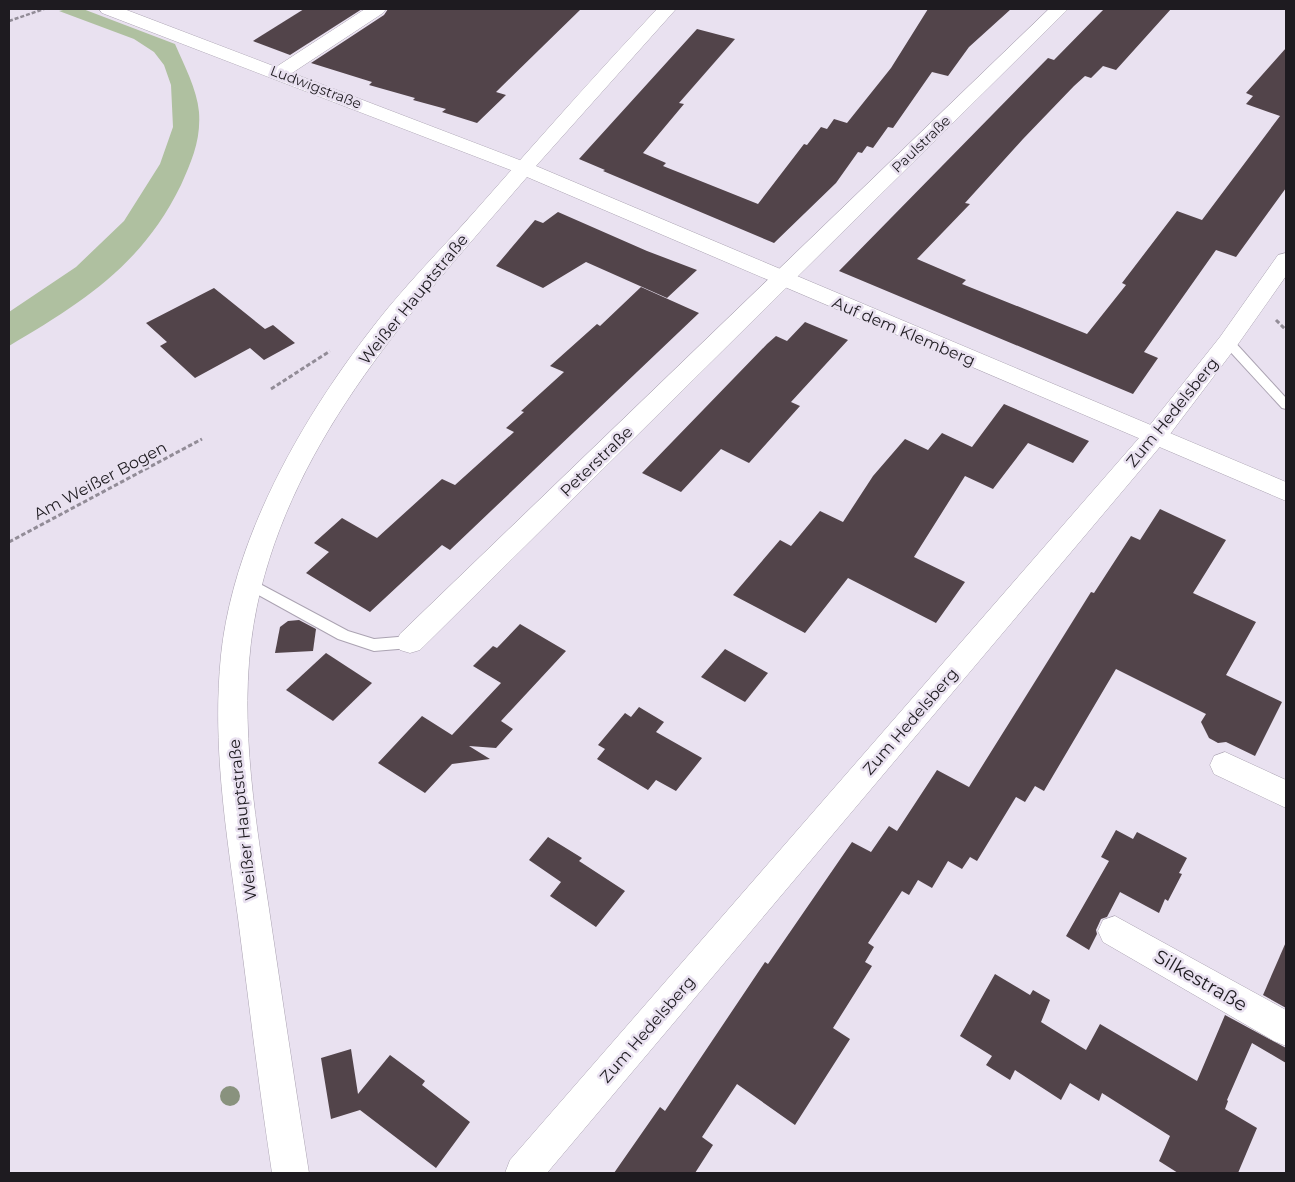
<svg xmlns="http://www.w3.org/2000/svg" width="1295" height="1182" viewBox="0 0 1295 1182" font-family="Montserrat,sans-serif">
	<rect width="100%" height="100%" fill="#e9e1f0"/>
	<path fill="#afc0a0" d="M67,9H83L175,44C184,65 197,89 199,112C201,140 192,160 181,185C142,265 83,302 9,346V312L76,267L124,221L160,164L173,127L171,85L164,65L154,52L134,39L59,11Z"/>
	<g fill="#52444a">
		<polygon points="304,9 362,9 290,55 253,41"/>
		<polygon points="388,9 581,9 496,92 506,95 477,123 442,112 446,109 413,100 415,98 369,85 372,82 311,63 384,15"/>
		<polygon points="928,9 1011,9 969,47 948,76 932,72 893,128 888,127 873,148 867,146 862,153 858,152 836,183 774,243 603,171 605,170 579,159 697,29 735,39 679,103 684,104 643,153 666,163 663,166 758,204 804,144 807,145 821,127 827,129 834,119 847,123 891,68"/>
		<polygon points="1104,9 1171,9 1116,70 1103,66 1091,78 1085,76 1074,86 1023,139 965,203 970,204 917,259 966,280 962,284 1087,334 1126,285 1122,283 1177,211 1202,220 1280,116 1246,104 1253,96 1246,93 1286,48 1286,188 1236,257 1216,250 1144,352 1158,358 1133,394 839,271 1048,58 1054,60"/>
		<polygon points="558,212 647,251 697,270 667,298 586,262 543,288 496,266 535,220 543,223"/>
		<polygon points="641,287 699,313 450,550 442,545 370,612 306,573 329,552 314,543 342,518 377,538 442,479 455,485 514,432 506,428 524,412 521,411 564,372 550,366 597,324 600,326"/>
		<polygon points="214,288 265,329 273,325 295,343 264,360 250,348 195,378 160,346 167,342 146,323"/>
		<polygon points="805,322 848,340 791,402 800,406 749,463 721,449 681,492 642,473 767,344 776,336 787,341"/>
		<polygon points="1004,404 1089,441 1073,463 1028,443 993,489 965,476 914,557 965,582 936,623 848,578 805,633 733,595 780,540 791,546 820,511 843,522 873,476 905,439 928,450 942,433 972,447"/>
		<polygon points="1160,509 1226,540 1193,593 1256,622 1226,675 1282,702 1255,756 1226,742 1218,743 1209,738 1201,722 1206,714 1116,669 1044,791 1035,786 1025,802 1016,797 977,861 970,857 962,869 948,861 932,888 918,880 909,895 902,891 868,943 874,947 865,962 872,966 833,1028 850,1039 795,1125 737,1084 702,1137 713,1145 695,1173 614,1173 660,1107 665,1111 765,962 768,964 852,842 871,852 889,826 897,831 937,770 969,787 1091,592 1094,593 1131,536 1140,540"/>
		<polygon points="299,620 316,629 313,651 275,653 280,627 288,621"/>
		<polygon points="520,624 566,651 501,721 513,729 496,748 469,746 490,759 452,764 425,793 378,763 422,716 452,735 501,683 473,666 493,646 497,648"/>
		<polygon points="725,649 768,673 745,702 701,677"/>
		<polygon points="326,653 372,683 333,721 286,690"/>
		<polygon points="639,707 664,722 656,732 702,758 676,791 656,780 648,790 597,759 605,749 598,745 625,713 631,717"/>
		<polygon points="1116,830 1133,839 1137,832 1187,858 1179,873 1182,874 1168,901 1165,899 1159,913 1120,892 1107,917 1101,919 1096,930 1097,934 1089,950 1066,936 1109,861 1101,857"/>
		<polygon points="548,837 582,858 579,861 625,891 596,927 550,896 561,882 529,860"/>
		<polygon points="1286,942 1286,1008 1263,995"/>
		<polygon points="995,974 1030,995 1033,990 1050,1000 1041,1022 1086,1050 1100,1024 1197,1081 1225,1015 1286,1048 1286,1063 1252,1043 1227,1100 1228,1101 1225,1109 1257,1128 1238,1173 1178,1173 1159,1161 1170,1136 1102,1093 1099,1101 1070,1083 1061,1100 1015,1070 1010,1080 986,1065 992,1056 960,1036"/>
		<polygon points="351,1049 358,1094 390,1055 425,1081 422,1085 470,1122 436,1168 360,1110 331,1119 321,1058"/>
	</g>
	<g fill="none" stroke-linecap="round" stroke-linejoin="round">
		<g stroke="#aba3b2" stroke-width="2">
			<g id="lane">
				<polygon points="1228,338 1232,339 1286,398 1286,409 1282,408 1224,345 1222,342"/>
				<polygon points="249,578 348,631 374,639 410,636 415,638 417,642 415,646 410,648 374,651 338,639 244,587 242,583 244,579"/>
			</g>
		</g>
		<g stroke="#aba3b2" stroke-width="1">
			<g id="street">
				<polygon points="99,9 124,9 276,67 365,9 386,9 383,13 292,73 530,164 533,168 530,172 523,174 516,172 102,13"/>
				<polygon points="1049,9 1068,9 420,650 410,653 400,650 396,642 400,634"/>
				<polygon points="1286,253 1286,276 1236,347 1164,442 547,1173 505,1173 510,1160 1146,430 1220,337 1278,255"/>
				<polygon points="1225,752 1286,780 1286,808 1214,774 1210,765 1214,756"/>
				<polygon points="1115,916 1286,1010 1286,1046 1274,1041 1103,942 1098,931 1103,920"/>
			</g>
		</g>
		<g stroke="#aba3b2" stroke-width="1">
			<path id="secondary" d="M657,9H676L536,166L1286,482V501L527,177C417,305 293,435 257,606C236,706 254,809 269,909C282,997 295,1085 309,1173H272C259,1088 249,1003 238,918C226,830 212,744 221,655C234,531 310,404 388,308C416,274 447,243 476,210C536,142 595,75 657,9Z"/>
		</g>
		<polyline stroke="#928c97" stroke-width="2.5" stroke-dasharray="4 2" stroke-linecap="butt" points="9,21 44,9"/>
		<g stroke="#928c97" stroke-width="3" stroke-dasharray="4.5 2.5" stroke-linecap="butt">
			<polyline points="1276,320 1286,330"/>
			<polyline points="271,389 330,351"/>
			<polyline points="9,542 202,439"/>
		</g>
		<use href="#lane" fill="#fff" fill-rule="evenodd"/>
		<use href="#street" fill="#fff" fill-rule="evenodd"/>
		<use href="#secondary" fill="#fff" fill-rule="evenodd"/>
	</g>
	<circle fill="#89927e" cx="230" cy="1096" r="10"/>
	<g text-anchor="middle" stroke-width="5" stroke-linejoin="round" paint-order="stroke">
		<g font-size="14" fill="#1e1b20" stroke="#e9e1f0">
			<text transform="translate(316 87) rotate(21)" y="5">Ludwigstraße</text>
			<text transform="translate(921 144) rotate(-44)" y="5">Paulstraße</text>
		</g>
		<g font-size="16" fill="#1e1b20" stroke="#e9e1f0">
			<text transform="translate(413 299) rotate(-51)" y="6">Weißer Hauptstraße</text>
			<text transform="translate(904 331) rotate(23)" y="6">Auf dem Klemberg</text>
			<text transform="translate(1172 412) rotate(-51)" y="6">Zum Hedelsberg</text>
			<text transform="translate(596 461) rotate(-44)" y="6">Peterstraße</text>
			<text transform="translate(100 480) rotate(-28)" y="6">Am Weißer Bogen</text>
			<text transform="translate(910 721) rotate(-49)" y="6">Zum Hedelsberg</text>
			<text transform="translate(242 820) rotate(-96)" y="6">Weißer Hauptstraße</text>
			<text transform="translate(647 1029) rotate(-49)" y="6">Zum Hedelsberg</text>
		</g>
		<g font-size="19" fill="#1e1b20" stroke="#e9e1f0">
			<text transform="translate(1201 980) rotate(30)" y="7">Silkestraße</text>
		</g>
	</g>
	<rect width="1295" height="1182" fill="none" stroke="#1e1b20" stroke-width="20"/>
</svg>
